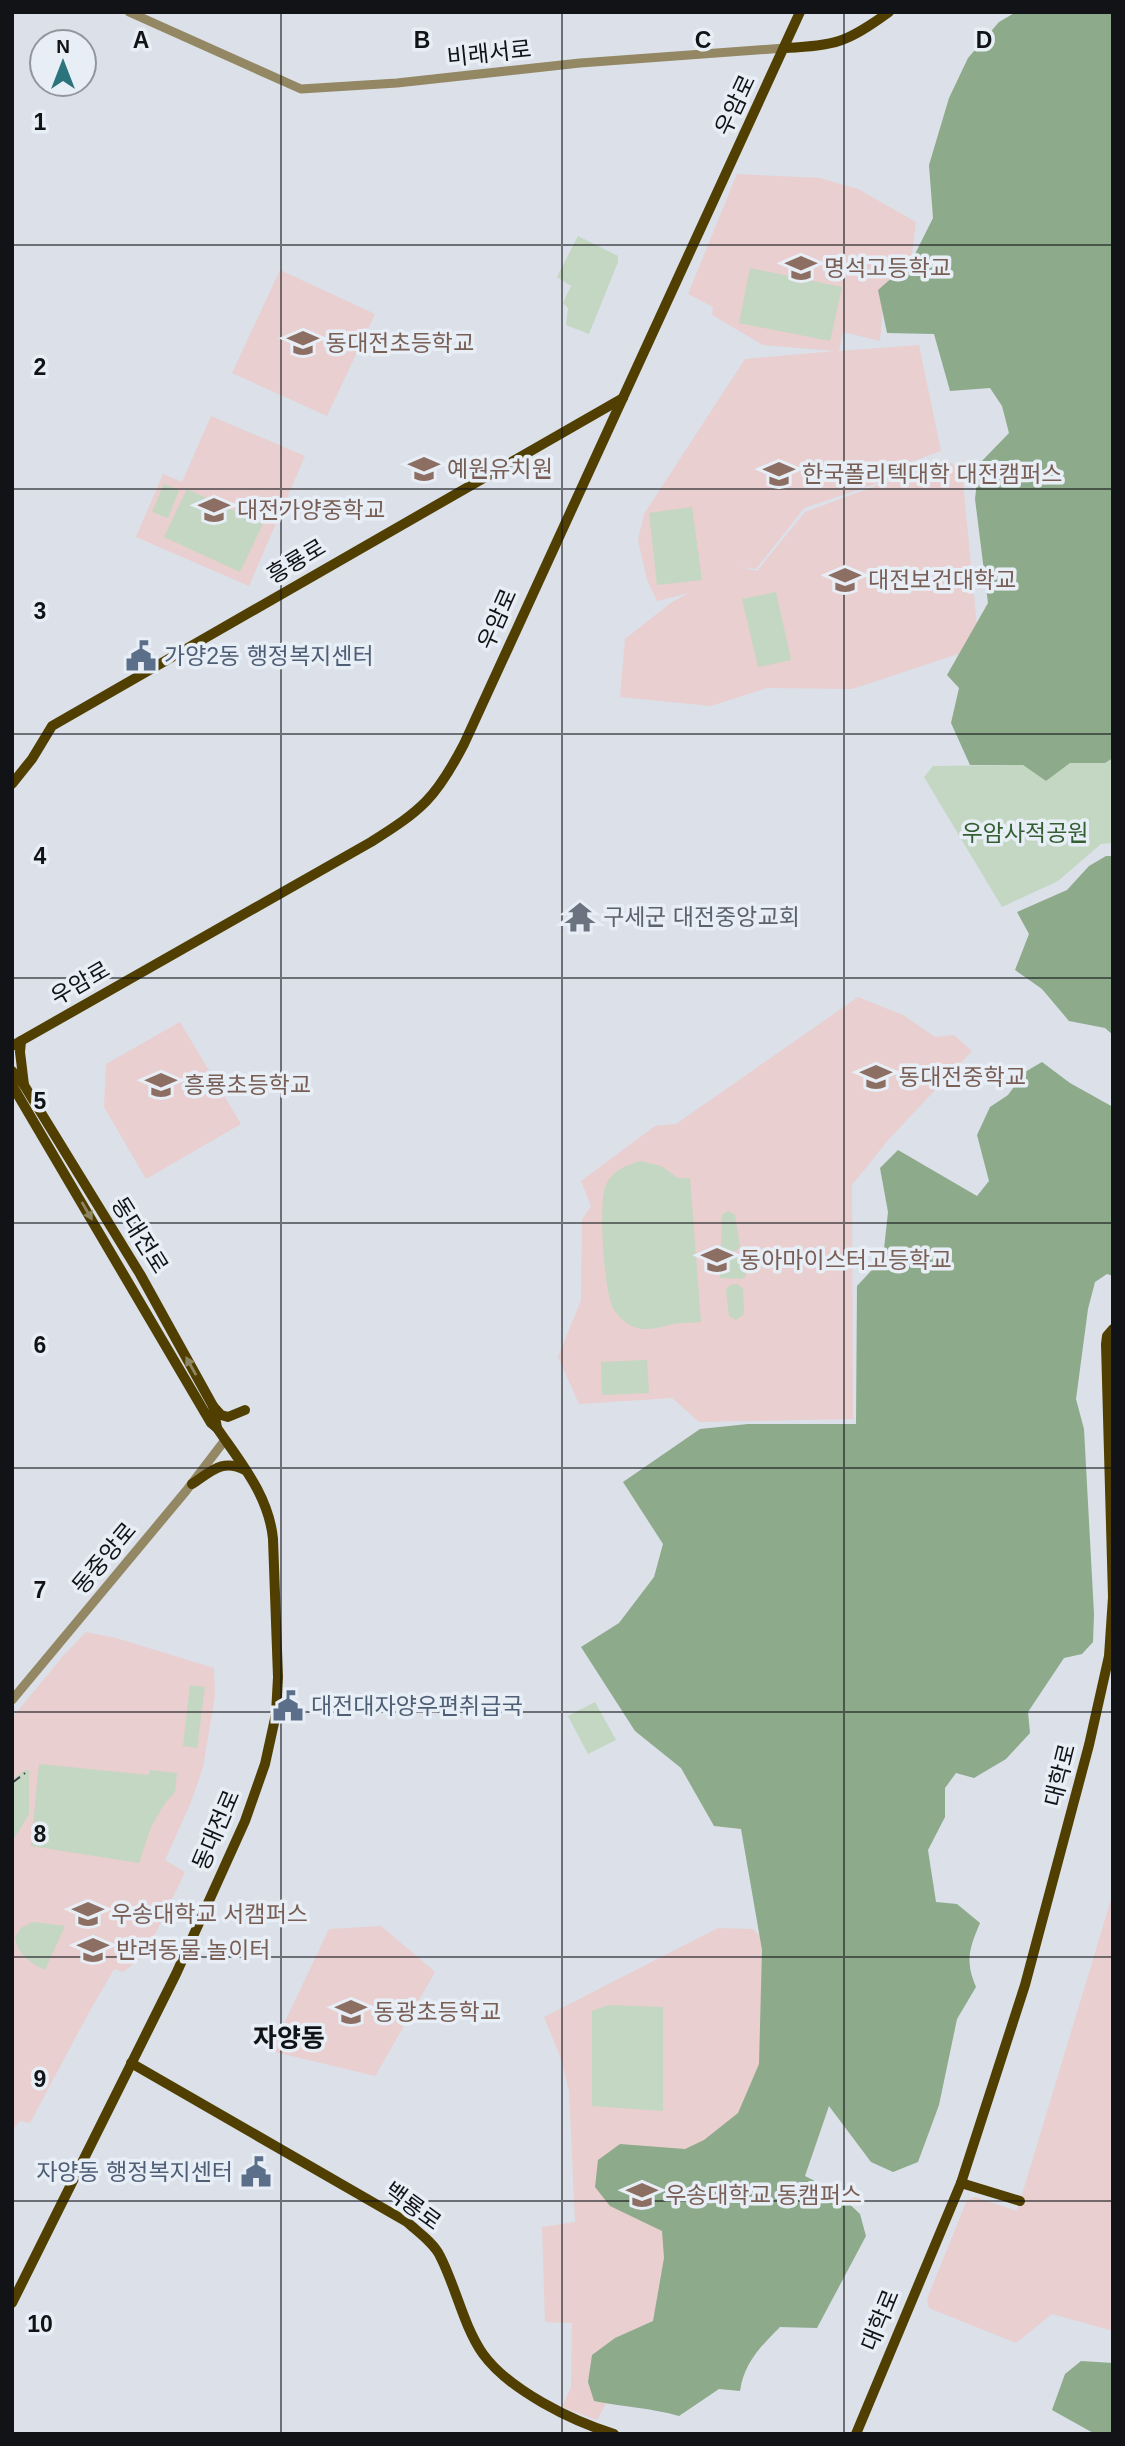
<svg xmlns="http://www.w3.org/2000/svg" width="1125" height="2446" viewBox="0 0 1125 2446" font-family="Helvetica,'Noto Sans KR',sans-serif">
	<rect width="100%" height="100%" fill="#dbe0e9"/>
	<g fill="#e9cfcf">
		<polygon points="737,174 820,178 858,189 916,222 912,254 894,281 885,286 880,341 843,332 839,351 919,345 941,451 891,469 887,480 804,508 756,569 740,567 757,571 805,512 889,481 893,472 946,459 962,472 979,647 852,689 767,688 711,706 620,697 625,639 672,602 689,593 657,601 647,580 638,540 644,514 745,359 835,351 763,345 712,315 713,307 688,294"/>
		<polygon points="280,270 375,314 327,416 232,373"/>
		<polygon points="211,416 305,456 249,586 136,537 163,474 182,482"/>
		<polygon points="858,997 903,1015 935,1037 954,1035 972,1051 889,1139 852,1185 853,1419 699,1422 672,1398 579,1404 558,1357 581,1300 582,1220 591,1206 581,1181 655,1126 676,1124"/>
		<polygon points="180,1022 241,1124 146,1179 104,1107 106,1064"/>
		<polygon points="86,1632 116,1638 214,1668 215,1696 203,1767 191,1802 165,1860 185,1872 145,1955 123,1972 114,1969 88,2014 30,2123 20,2121 12,2130 12,1718 63,1656"/>
		<polygon points="1113,1893 1113,2331 1052,2314 1016,2343 929,2308 927,2299 967,2200 975,2197 1017,2211"/>
		<polygon points="381,1926 435,1972 375,2076 271,2051 329,1929"/>
		<polygon points="718,1928 753,1929 768,1944 765,2059 662,2326 608,2400 597,2420 562,2407 571,2387 572,2323 545,2322 542,2227 575,2222 569,2091 560,2056 544,2017"/>
	</g>
	<g fill="#c3d7c2">
		<polygon points="578,236 618,256 618,262 589,334 566,325 568,308 563,303 571,286 557,277"/>
		<polygon points="750,268 842,287 830,341 739,323"/>
		<polygon points="164,484 179,490 168,518 152,512"/>
		<polygon points="187,489 263,524 240,572 164,537"/>
		<polygon points="692,507 702,580 657,585 649,513"/>
		<polygon points="776,592 791,660 758,667 742,599"/>
		<polygon points="1113,758 1113,843 1101,844 1058,881 1002,907 924,777 933,766 1023,765 1046,781 1070,763 1105,763"/>
		<path d="M640,1161L661,1166L678,1178H690L701,1322C691,1323 679,1322 669,1325C656,1328 645,1332 632,1326C625,1323 617,1315 613,1308C604,1292 598,1201 606,1185C612,1171 625,1166 640,1161Z"/>
		<polygon points="728,1211 735,1215 740,1247 736,1251 725,1251 721,1247 722,1215"/>
		<polygon points="741,1256 745,1260 746,1276 742,1279 720,1278 719,1259 722,1257"/>
		<polygon points="738,1284 743,1289 744,1314 736,1320 729,1316 726,1289 730,1285"/>
		<polygon points="647,1360 649,1393 602,1395 601,1362"/>
		<polygon points="190,1685 205,1687 197,1748 183,1746"/>
		<polygon points="595,1702 616,1740 588,1754 568,1716"/>
		<polygon points="39,1764 149,1775 150,1770 177,1773 175,1792 165,1803 151,1827 139,1863 31,1846"/>
		<polygon points="29,1770 29,1814 12,1842 12,1780 24,1771"/>
		<path d="M33,1922L65,1926L45,1970C29,1962 18,1955 15,1937L21,1928Z"/>
		<polygon points="608,2005 663,2007 663,2111 592,2106 592,2011"/>
	</g>
	<g fill="#8daa8b">
		<polygon points="1016,12 1113,12 1113,758 1105,763 1070,763 1046,781 1023,765 970,765 951,723 959,688 947,675 988,603 975,499 979,464 1009,433 1002,406 990,388 950,391 934,334 887,333 878,290 912,260 933,218 929,165 949,98 968,58 999,22"/>
		<polygon points="1106,856 1113,856 1113,1035 1105,1028 1069,1021 1042,989 1015,970 1029,934 1017,912 1067,890 1089,866"/>
		<path d="M1042,1062L1070,1083L1113,1107V1276L1107,1274L1095,1282L1088,1309L1076,1399L1084,1429L1094,1614L1093,1642L1082,1654L1064,1658L1028,1712L1030,1733L1006,1759L974,1778L956,1773L945,1788V1817L928,1850L936,1902L957,1904L980,1923C969,1949 965,1961 976,1987L957,2019L939,2105L918,2162L893,2172L871,2162L829,2106L805,2176L838,2193L860,2214L866,2236L817,2328L780,2327C761,2346 744,2363 740,2391L719,2389L679,2416C652,2408 623,2407 594,2401L588,2382L592,2355L615,2338L653,2321L664,2258L662,2231L610,2206L595,2187L598,2160L620,2144L685,2149L704,2140L738,2113L759,2064L762,1950L741,1829L714,1826L681,1768L635,1731L581,1647L619,1623L654,1577L663,1544L623,1482L700,1429L748,1424H856L857,1286L883,1258L888,1212L880,1168L898,1150L977,1196L989,1181L977,1135L990,1107L1008,1095L1025,1072Z"/>
		<polygon points="1081,2361 1113,2363 1113,2434 1095,2434 1052,2410 1065,2374"/>
	</g>
	<g fill="none" stroke-linecap="round" stroke-linejoin="round">
		<g stroke="#938764" stroke-width="9">
			<polyline points="129,12 301,89 397,83 580,63 785,48"/>
			<polyline points="12,1700 186,1491 225,1440"/>
		</g>
		<g stroke="#503f00" stroke-width="10">
			<path d="M785,48C837,45 846,43 889,12"/>
			<polyline points="12,784 32,759 52,726 623,398"/>
			<polyline points="21,1041 20,1052 24,1085"/>
			<path d="M12,1046L371,842C422,810 436,798 464,744L800,12"/>
			<polyline points="12,1071 24,1085 140,1274 213,1406 217,1428"/>
			<path d="M12,1085L211,1423L217,1428C241,1463 269,1496 273,1539L278,1677L276,1714L265,1764L245,1821L176,1974L12,2303"/>
			<polyline points="213,1406 221,1415 228,1417 245,1410"/>
			<path d="M192,1484C211,1472 222,1458 245,1470"/>
			<path d="M131,2063L407,2222C418,2232 434,2243 440,2256C456,2287 463,2325 483,2354C509,2390 572,2421 614,2434"/>
			<polyline points="961,2183 1020,2201"/>
			<polyline points="856,2434 961,2183 1025,1985 1089,1745 1109,1656 1113,1597 1106,1344 1107,1336 1113,1329"/>
		</g>
		<polyline stroke="#3b3d41" stroke-width="2" stroke-dasharray="10 5" stroke-linecap="butt" points="12,1783 25,1773"/>
	</g>
	<defs><path id="oneway-solid" d="M-6-.8H1V-3.2L6.5 0L1 3.2V.8H-6Z" transform="scale(1.75)"/></defs>
	<g fill="#8d8562">
		<use href="#oneway-solid" transform="translate(87 1211) rotate(60)"/>
		<use href="#oneway-solid" transform="translate(191 1366) rotate(-119)"/>
	</g>
	<path fill="none" stroke="#111316" stroke-width="2" stroke-opacity="0.55" d="M281,12V2434M562,12V2434M844,12V2434M12,245H1113M12,489H1113M12,734H1113M12,978H1113M12,1223H1113M12,1468H1113M12,1712H1113M12,1957H1113M12,2201H1113"/>
	<defs>
		<g id="school-bare" transform="scale(2.415)"><path d="M0-5L7-2L0 1L-7-2ZM-4 1L0 2.5L4 1V4Q0 6-4 4Z" fill="#8d6e63" stroke="#e8eef6" stroke-width="2.5" paint-order="stroke"/></g>
		<g id="university-bare" transform="scale(2.415)"><path d="M0-5L7-2L0 1L-7-2ZM-4 1L0 2.5L4 1V4Q0 6-4 4Z" fill="#8d6e63" stroke="#e8eef6" stroke-width="2.5" paint-order="stroke"/></g>
		<g id="civic-bare" transform="scale(2.415)"><path d="M-.6-6.5H3V-4.5H.6V-3L4-1V1h2V6H-6V1h2V-1L-.6-3ZM-1.2 2.5V6h2.4V2.5Z" fill="#5c6f8a" stroke="#e8eef6" stroke-width="2.5" paint-order="stroke"/></g>
		<g id="temple-bare" transform="scale(2.415)"><path d="M0-6L5-2H3V0L6.5 2.5H4V6H1.5V3h-3V6H-4V2.5H-6.5L-3 0V-2H-5Z" fill="#6b7280" stroke="#e8eef6" stroke-width="2.5" paint-order="stroke"/></g>
	</defs>
	<g fill-rule="evenodd">
		<use href="#school-bare" x="801" y="268"/>
		<use href="#school-bare" x="303" y="343"/>
		<use href="#school-bare" x="424" y="469"/>
		<use href="#school-bare" x="779" y="474"/>
		<use href="#school-bare" x="214" y="510"/>
		<use href="#university-bare" x="845" y="580"/>
		<use href="#civic-bare" x="141" y="656"/>
		<use href="#temple-bare" x="580" y="917"/>
		<use href="#school-bare" x="876" y="1077"/>
		<use href="#school-bare" x="161" y="1085"/>
		<use href="#school-bare" x="717" y="1260"/>
		<use href="#civic-bare" x="288" y="1706"/>
		<use href="#university-bare" x="88" y="1914"/>
		<use href="#school-bare" x="93" y="1950"/>
		<use href="#school-bare" x="351" y="2012"/>
		<use href="#civic-bare" x="256" y="2172"/>
		<use href="#university-bare" x="642" y="2195"/>
	</g>
	<g text-anchor="middle" stroke-width="7" stroke-linejoin="round" paint-order="stroke">
		<g font-size="23" fill="#111316" stroke="#e8eef6">
			<text transform="translate(489 53) rotate(-6)" y="8">비래서로</text>
			<text transform="translate(735 105) rotate(-65)" y="8">우암로</text>
			<text transform="translate(296 561) rotate(-31)" y="8">흥룡로</text>
			<text transform="translate(497 619) rotate(-66)" y="8">우암로</text>
			<text transform="translate(80 983) rotate(-30)" y="8">우암로</text>
			<text transform="translate(140 1235) rotate(58)" y="8">동대전로</text>
			<text transform="translate(104 1558) rotate(-50)" y="8">동중앙로</text>
			<text transform="translate(1060 1775) rotate(-76)" y="8">대학로</text>
			<text transform="translate(216 1830) rotate(-67)" y="8">동대전로</text>
			<text transform="translate(413 2206) rotate(36)" y="8">백룡로</text>
			<text transform="translate(880 2320) rotate(-68)" y="8">대학로</text>
		</g>
		<g font-size="23" fill="#785e54" stroke="#e8eef6" text-anchor="start">
			<text x="824" y="276">명석고등학교</text>
			<text x="326" y="351">동대전초등학교</text>
			<text x="447" y="477">예원유치원</text>
			<text x="802" y="482">한국폴리텍대학 대전캠퍼스</text>
			<text x="237" y="518">대전가양중학교</text>
			<text x="868" y="588">대전보건대학교</text>
			<text x="899" y="1085">동대전중학교</text>
			<text x="184" y="1093">흥룡초등학교</text>
			<text x="740" y="1268">동아마이스터고등학교</text>
			<text x="111" y="1922">우송대학교 서캠퍼스</text>
			<text x="116" y="1958">반려동물 놀이터</text>
			<text x="374" y="2020">동광초등학교</text>
			<text x="665" y="2203">우송대학교 동캠퍼스</text>
		</g>
		<g font-size="23" fill="#4e5e75" stroke="#e8eef6" text-anchor="start">
			<text x="164" y="664">가양2동 행정복지센터</text>
			<text x="311" y="1714">대전대자양우편취급국</text>
			<text x="233" y="2180" text-anchor="end">자양동 행정복지센터</text>
		</g>
		<g font-size="23" fill="#345f33" stroke="#e8eef6">
			<text x="1025" y="841">우암사적공원</text>
		</g>
		<g font-size="23" fill="#5b616d" stroke="#e8eef6" text-anchor="start">
			<text x="603" y="925">구세군 대전중앙교회</text>
		</g>
		<g font-size="26" font-weight="bold" fill="#111316" stroke="#e8eef6">
			<text x="289" y="2047">자양동</text>
		</g>
	</g>
	<g font-size="23" text-anchor="middle" font-weight="bold" fill="#111316" stroke="#e8eef6" stroke-width="7" stroke-linejoin="round" paint-order="stroke">
		<text x="141" y="48">A</text>
		<text x="422" y="48">B</text>
		<text x="703" y="48">C</text>
		<text x="984" y="48">D</text>
		<text x="40" y="130">1</text>
		<text x="40" y="375">2</text>
		<text x="40" y="619">3</text>
		<text x="40" y="864">4</text>
		<text x="40" y="1109">5</text>
		<text x="40" y="1353">6</text>
		<text x="40" y="1598">7</text>
		<text x="40" y="1842">8</text>
		<text x="40" y="2087">9</text>
		<text x="40" y="2332">10</text>
	</g>
	<rect width="1125" height="2446" fill="none" stroke="#111316" stroke-width="28"/>
	<g transform="translate(63 63)"><circle r="33" fill="#e8eef6" stroke="#92969c" stroke-width="2"/>
	<path d="M0-5L12 26L0 18L-12 26Z" fill="#2b747b"/>
	<text y="-10" font-size="19" font-weight="bold" text-anchor="middle" fill="#111316">N</text>
	</g>
</svg>
